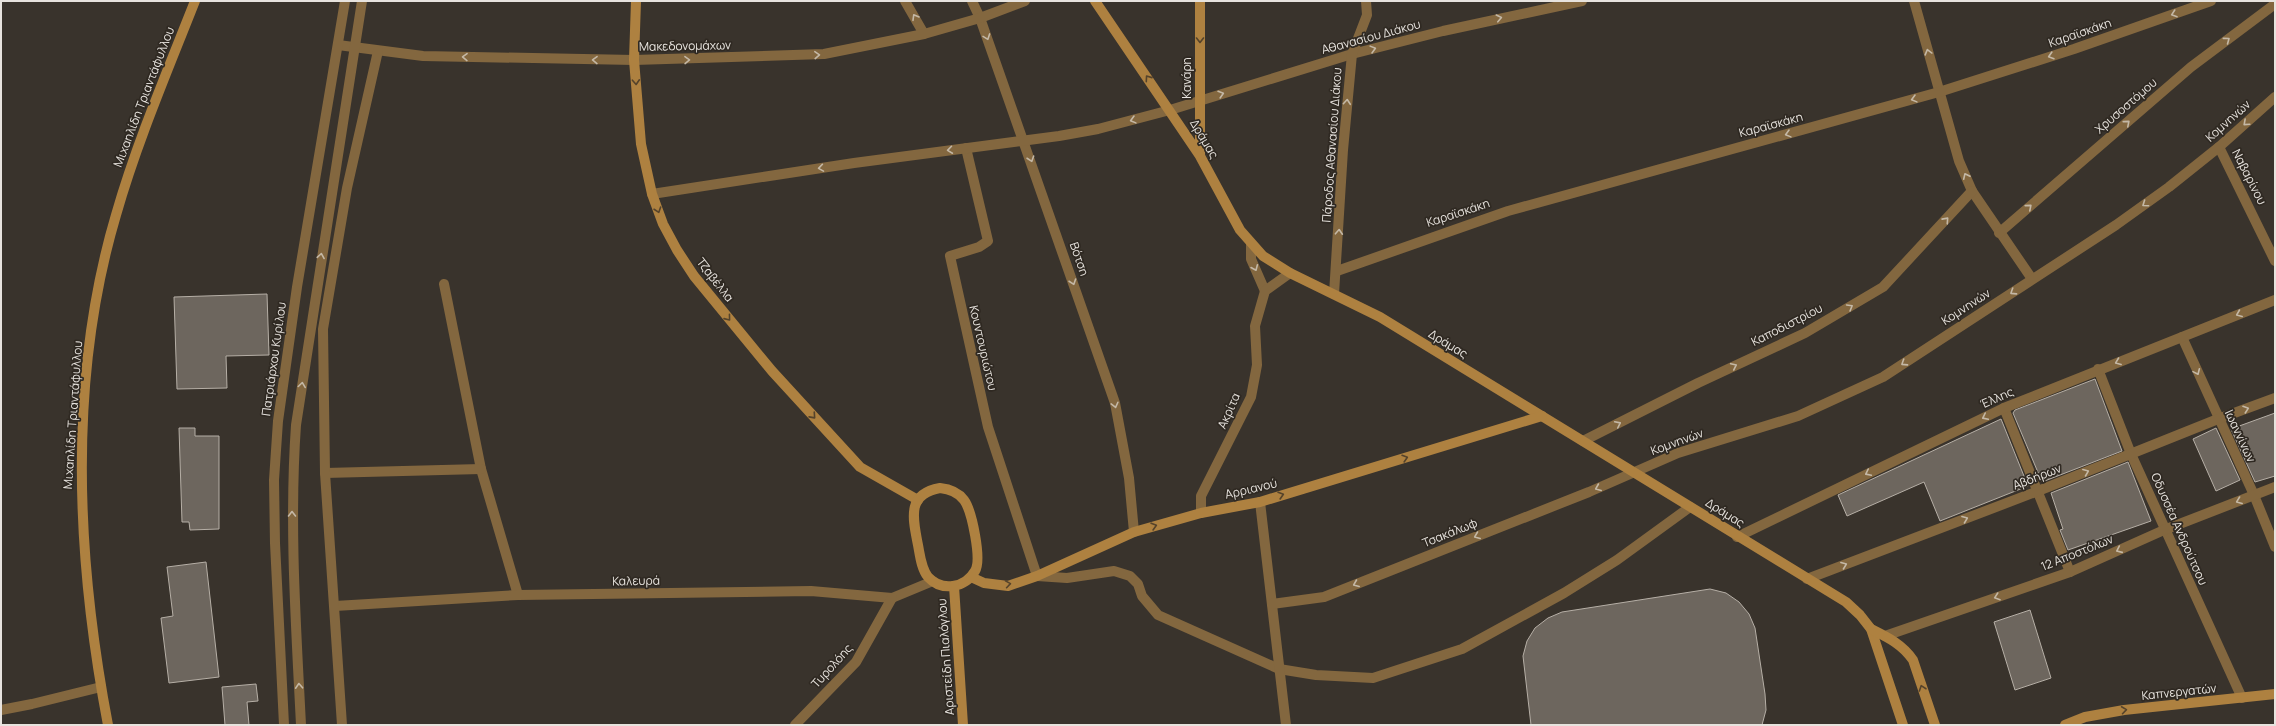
<svg xmlns="http://www.w3.org/2000/svg" width="2276" height="726" viewBox="0 0 2276 726" font-family="Manrope,sans-serif">
	<rect width="100%" height="100%" fill="#39332c"/>
	<g fill="#6d665e" stroke="#b6afa6">
		<polygon points="267,294 269,355 226,356 227,388 177,389 174,297"/>
		<polygon points="2095,379 2122,451 2042,482 2013,413 2015,410"/>
		<polygon points="2275,413 2275,476 2255,482 2231,429"/>
		<polygon points="2001,419 2028,486 1940,521 1924,482 1847,516 1838,495"/>
		<polygon points="179,428 195,428 195,436 219,436 219,529 190,530 189,522 182,522"/>
		<polygon points="2216,428 2240,480 2216,491 2193,439"/>
		<polygon points="2128,462 2151,521 2068,550 2060,530 2063,529 2051,493"/>
		<polygon points="206,562 219,677 169,683 161,618 173,616 167,567"/>
		<polygon points="1710,589 1726,593 1739,602 1749,614 1755,628 1765,694 1766,710 1762,725 1531,725 1523,656 1527,641 1535,628 1548,618 1562,612"/>
		<polygon points="2030,610 2051,678 2015,690 1994,622"/>
		<polygon points="256,684 258,701 247,702 249,725 225,725 222,687"/>
	</g>
	<g fill="none" stroke-linecap="round" stroke-linejoin="round">
		<polyline stroke="#83673f" stroke-width="10" points="1,710 32,704 101,687"/>
		<g stroke="#83673f" stroke-width="10">
			<polyline points="905,1 924,34"/>
			<polyline points="972,1 980,18 1115,403 1129,478 1134,532"/>
			<polyline points="1914,1 1959,161 1972,191 2032,279"/>
			<polyline points="338,45 423,56 634,60 824,54 924,34 980,18 1025,1"/>
			<polyline points="2219,147 2275,261"/>
			<polyline points="966,148 988,241 979,247 950,256 988,427 1037,576 1067,578 1114,571 1130,576 1138,584 1142,596 1158,615 1279,669 1316,675 1373,678 1462,649 1564,593 1617,560 1690,507"/>
			<polyline points="652,194 854,163 1059,136 1098,129 1170,110 1352,54 1443,31 1582,1"/>
			<polyline points="1999,233 2191,67 2275,4"/>
			<polyline points="1251,244 1251,259 1265,291"/>
			<polyline points="1337,271 1508,211 1939,92 2074,49 2211,1"/>
			<polyline points="444,284 481,469 518,595"/>
			<polyline points="1334,294 1343,150 1352,54 1367,15 1366,1"/>
			<polyline points="2182,337 2254,495 2275,547"/>
			<polyline points="2098,369 2131,454 2242,698"/>
			<polyline points="2004,408 2070,572"/>
			<polyline points="1583,441 1698,383 1805,333 1883,287 1972,191"/>
			<polyline points="325,473 481,469"/>
			<polyline points="1260,502 1286,725"/>
			<polyline points="1201,513 1201,496 1251,397 1257,365 1255,326 1265,291 1290,273"/>
			<polyline points="1737,537 2004,408 2275,300"/>
			<polyline points="1807,579 2038,491 2218,419 2275,398"/>
			<polyline points="1272,604 1324,597 1589,492 1678,453 1798,416 1883,377 2116,225 2169,187 2219,147 2275,97"/>
			<polyline points="335,606 518,595 811,591 892,598 933,581"/>
			<polyline points="1885,636 2070,572 2164,530 2275,487"/>
			<polyline points="284,725 275,543 274,480 278,421 297,287 345,1"/>
			<path d="M301,725C296,625 289,525 296,425L362,1"/>
			<polyline points="342,725 325,473 323,329 347,188 378,51"/>
			<polyline points="795,725 856,662 892,598"/>
		</g>
		<g stroke="#ae8140" stroke-width="10">
			<polyline points="636,1 634,60 641,144 652,194 663,224 677,250 694,276 772,371 860,467 918,500"/>
			<polyline points="1095,1 1200,156 1240,230 1263,256 1290,273 1380,317 1846,602 1860,615 1871,629 1903,725"/>
			<polyline points="1200,1 1200,155"/>
			<path d="M940,488C950,489 958,492 964,500C972,511 982,560 975,571C965,588 942,592 928,577C921,568 920,555 918,545C913,519 906,494 940,488Z"/>
			<polyline points="971,577 984,583 1008,586 1037,576 1134,532 1201,513 1260,502 1542,416"/>
			<polyline points="954,586 963,725"/>
			<path d="M1871,629C1887,637 1902,644 1913,660L1935,725"/>
			<path d="M108,725C76,557 67,380 116,215C137,142 167,72 195,1"/>
			<polyline points="2065,725 2085,717 2124,710 2275,694"/>
		</g>
	</g>
	<defs><path id="oneway-chevron" d="M-2-3.5L2.5 0L-2 3.5" fill="none" stroke-width="1.6" stroke-linecap="round" stroke-linejoin="round"/></defs>
	<g stroke="#c4b8a6">
		<use href="#oneway-chevron" transform="translate(2174 14) rotate(161)"/>
		<use href="#oneway-chevron" transform="translate(915 17) rotate(-120)"/>
		<use href="#oneway-chevron" transform="translate(1499 18) rotate(-13)"/>
		<use href="#oneway-chevron" transform="translate(987 37) rotate(70)"/>
		<use href="#oneway-chevron" transform="translate(2227 40) rotate(-37)"/>
		<use href="#oneway-chevron" transform="translate(1373 49) rotate(-15)"/>
		<use href="#oneway-chevron" transform="translate(1928 52) rotate(-105)"/>
		<use href="#oneway-chevron" transform="translate(817 55) rotate(-3)"/>
		<use href="#oneway-chevron" transform="translate(2051 56) rotate(163)"/>
		<use href="#oneway-chevron" transform="translate(465 57) rotate(-179)"/>
		<use href="#oneway-chevron" transform="translate(595 60) rotate(-179)"/>
		<use href="#oneway-chevron" transform="translate(687 60) rotate(-1)"/>
		<use href="#oneway-chevron" transform="translate(1221 94) rotate(-17)"/>
		<use href="#oneway-chevron" transform="translate(1914 99) rotate(165)"/>
		<use href="#oneway-chevron" transform="translate(1347 102) rotate(-85)"/>
		<use href="#oneway-chevron" transform="translate(1133 120) rotate(165)"/>
		<use href="#oneway-chevron" transform="translate(2127 123) rotate(-41)"/>
		<use href="#oneway-chevron" transform="translate(2246 123) rotate(138)"/>
		<use href="#oneway-chevron" transform="translate(1788 134) rotate(165)"/>
		<use href="#oneway-chevron" transform="translate(950 150) rotate(172)"/>
		<use href="#oneway-chevron" transform="translate(1031 159) rotate(71)"/>
		<use href="#oneway-chevron" transform="translate(821 168) rotate(171)"/>
		<use href="#oneway-chevron" transform="translate(1966 176) rotate(-115)"/>
		<use href="#oneway-chevron" transform="translate(2145 204) rotate(145)"/>
		<use href="#oneway-chevron" transform="translate(2029 207) rotate(-41)"/>
		<use href="#oneway-chevron" transform="translate(1946 220) rotate(-48)"/>
		<use href="#oneway-chevron" transform="translate(1339 232) rotate(-87)"/>
		<use href="#oneway-chevron" transform="translate(321 256) rotate(-81)"/>
		<use href="#oneway-chevron" transform="translate(1255 268) rotate(67)"/>
		<use href="#oneway-chevron" transform="translate(1073 282) rotate(71)"/>
		<use href="#oneway-chevron" transform="translate(2013 292) rotate(147)"/>
		<use href="#oneway-chevron" transform="translate(1850 307) rotate(-30)"/>
		<use href="#oneway-chevron" transform="translate(2239 314) rotate(158)"/>
		<use href="#oneway-chevron" transform="translate(2118 362) rotate(159)"/>
		<use href="#oneway-chevron" transform="translate(1904 363) rotate(147)"/>
		<use href="#oneway-chevron" transform="translate(1734 366) rotate(-25)"/>
		<use href="#oneway-chevron" transform="translate(2197 372) rotate(66)"/>
		<use href="#oneway-chevron" transform="translate(302 385) rotate(-82)"/>
		<use href="#oneway-chevron" transform="translate(1115 405) rotate(76)"/>
		<use href="#oneway-chevron" transform="translate(2246 409) rotate(-19)"/>
		<use href="#oneway-chevron" transform="translate(1985 417) rotate(154)"/>
		<use href="#oneway-chevron" transform="translate(1618 424) rotate(-26)"/>
		<use href="#oneway-chevron" transform="translate(2086 472) rotate(-22)"/>
		<use href="#oneway-chevron" transform="translate(1868 473) rotate(154)"/>
		<use href="#oneway-chevron" transform="translate(1598 488) rotate(157)"/>
		<use href="#oneway-chevron" transform="translate(2239 501) rotate(159)"/>
		<use href="#oneway-chevron" transform="translate(292 514) rotate(-90)"/>
		<use href="#oneway-chevron" transform="translate(1965 519) rotate(-21)"/>
		<use href="#oneway-chevron" transform="translate(1477 536) rotate(158)"/>
		<use href="#oneway-chevron" transform="translate(2119 550) rotate(156)"/>
		<use href="#oneway-chevron" transform="translate(1844 565) rotate(-21)"/>
		<use href="#oneway-chevron" transform="translate(1356 584) rotate(158)"/>
		<use href="#oneway-chevron" transform="translate(1997 597) rotate(161)"/>
		<use href="#oneway-chevron" transform="translate(299 686) rotate(-93)"/>
	</g>
	<g stroke="#55432b">
		<use href="#oneway-chevron" transform="translate(1200 40) rotate(90)"/>
		<use href="#oneway-chevron" transform="translate(1148 78) rotate(-125)"/>
		<use href="#oneway-chevron" transform="translate(636 82) rotate(87)"/>
		<use href="#oneway-chevron" transform="translate(658 210) rotate(71)"/>
		<use href="#oneway-chevron" transform="translate(728 318) rotate(51)"/>
		<use href="#oneway-chevron" transform="translate(813 416) rotate(48)"/>
		<use href="#oneway-chevron" transform="translate(1405 458) rotate(-17)"/>
		<use href="#oneway-chevron" transform="translate(1281 495) rotate(-17)"/>
		<use href="#oneway-chevron" transform="translate(1154 526) rotate(-16)"/>
		<use href="#oneway-chevron" transform="translate(1008 584) rotate(-9)"/>
		<use href="#oneway-chevron" transform="translate(1922 688) rotate(-109)"/>
		<use href="#oneway-chevron" transform="translate(2124 710) rotate(-8)"/>
	</g>
	<g text-anchor="middle" stroke-width="3.5" stroke-linejoin="round" paint-order="stroke">
		<g font-size="12" fill="#e7e3de" stroke="#2f2922">
			<text transform="translate(2080 33) rotate(-19)" y="4">Καραϊσκάκη</text>
			<text transform="translate(1371 37) rotate(-15)" y="4">Αθανασίου Διάκου</text>
			<text transform="translate(685 46) rotate(-1)" y="4">Μακεδονομάχων</text>
			<text transform="translate(1187 78) rotate(-90)" y="4">Κανάρη</text>
			<text transform="translate(144 97) rotate(-69)" y="4">Μιχαηλίδη Τριαντάφυλλου</text>
			<text transform="translate(2126 106) rotate(-41)" y="4">Χρυσοστόμου</text>
			<text transform="translate(2228 121) rotate(-42)" y="4">Κομνηνών</text>
			<text transform="translate(1771 125) rotate(-15)" y="4">Καραϊσκάκη</text>
			<text transform="translate(1204 139) rotate(59)" y="4">Δράμας</text>
			<text transform="translate(1332 145) rotate(-86)" y="4">Πάροδος Αθανασίου Διάκου</text>
			<text transform="translate(2249 177) rotate(63)" y="4">Ναβαρίνου</text>
			<text transform="translate(1458 213) rotate(-18)" y="4">Καραϊσκάκη</text>
			<text transform="translate(1079 259) rotate(71)" y="4">Βότση</text>
			<text transform="translate(715 280) rotate(52)" y="4">Τζαβέλλα</text>
			<text transform="translate(1966 307) rotate(-33)" y="4">Κομνηνών</text>
			<text transform="translate(1787 325) rotate(-27)" y="4">Καποδιστρίου</text>
			<text transform="translate(1448 344) rotate(31)" y="4">Δράμας</text>
			<text transform="translate(983 348) rotate(77)" y="4">Κουντουριώτου</text>
			<text transform="translate(274 359) rotate(-82)" y="4">Πατριάρχου Κυρίλου</text>
			<text transform="translate(1997 398) rotate(-24)" y="4">Έλλης</text>
			<text transform="translate(1229 411) rotate(-66)" y="4">Ακρίτα</text>
			<text transform="translate(73 415) rotate(-86)" y="4">Μιχαηλίδη Τριαντάφυλλου</text>
			<text transform="translate(2240 436) rotate(65)" y="4">Ιωαννίνων</text>
			<text transform="translate(1677 442) rotate(-20)" y="4">Κομνηνών</text>
			<text transform="translate(2037 477) rotate(-21)" y="4">Αβδήρων</text>
			<text transform="translate(1251 489) rotate(-13)" y="4">Αρριανού</text>
			<text transform="translate(1725 513) rotate(32)" y="4">Δράμας</text>
			<text transform="translate(2179 529) rotate(66)" y="4">Οδυσσέα Ανδρούτσου</text>
			<text transform="translate(1450 533) rotate(-22)" y="4">Τσακάλωφ</text>
			<text transform="translate(2077 553) rotate(-22)" y="4">12 Αποστόλων</text>
			<text transform="translate(636 581) rotate(-1)" y="4">Καλευρά</text>
			<text transform="translate(946 657) rotate(-94)" y="4">Αριστείδη Πιαλόγλου</text>
			<text transform="translate(832 666) rotate(-48)" y="4">Τυρολόης</text>
			<text transform="translate(2179 692) rotate(-6)" y="4">Καπνεργατών</text>
		</g>
	</g>
	<rect width="2276" height="726" fill="none" stroke="#e7e3de" stroke-width="4"/>
</svg>
